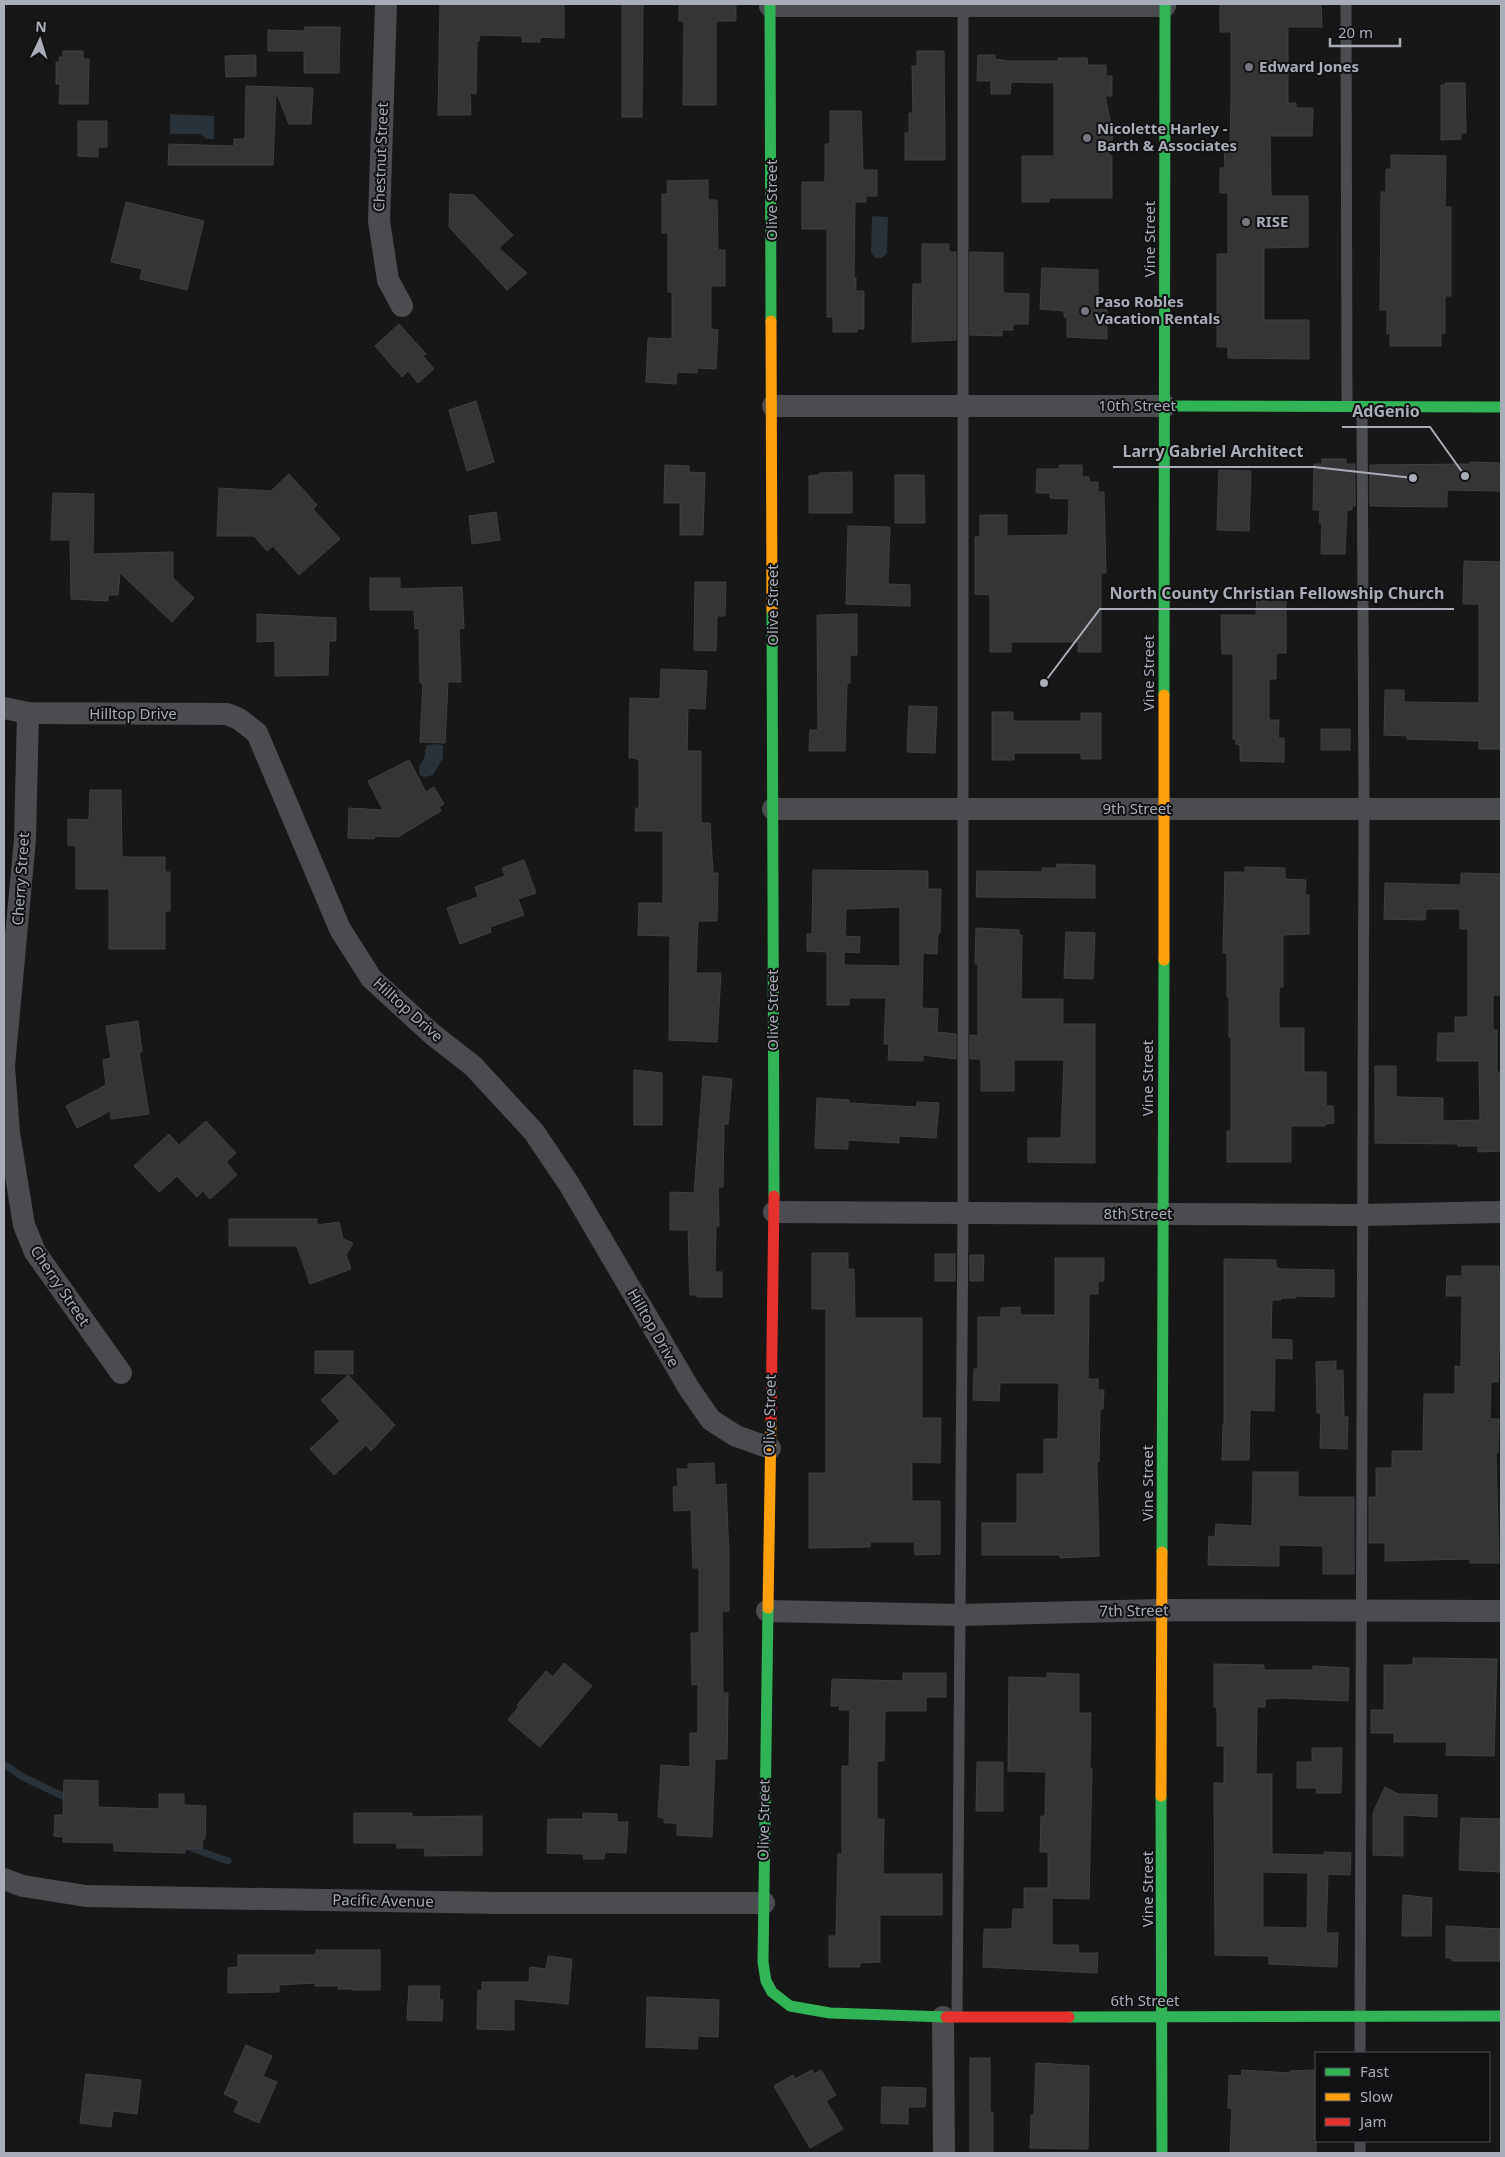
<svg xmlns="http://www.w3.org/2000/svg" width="1505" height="2157" viewBox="0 0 1505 2157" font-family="'Noto Sans',sans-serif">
	<rect width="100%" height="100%" fill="#171717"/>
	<g fill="#2a3239">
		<polygon points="170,114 214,116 214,139 207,139 200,134 170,134"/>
		<polygon points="872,216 888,217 887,253 882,258 875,258 871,252"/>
		<path d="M438,744L443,746V758L433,775L424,777L420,775C417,766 421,765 424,758C426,753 424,750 427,745Z"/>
	</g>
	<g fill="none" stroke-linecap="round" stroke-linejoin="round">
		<g stroke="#2a3239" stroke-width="7">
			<polyline points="4,1764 21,1776 71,1800"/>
			<polyline points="186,1846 228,1861"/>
		</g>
	</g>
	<g fill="#353536" stroke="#3f4043" fill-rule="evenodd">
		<polygon points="440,4 564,4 564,38 540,37 540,42 522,42 522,36 479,35 479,41 477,41 476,94 470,93 471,115 438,115"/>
		<polygon points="622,4 643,4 642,117 622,117"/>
		<polygon points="679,4 736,4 736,21 716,21 716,105 683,105 684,21 679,21"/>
		<polygon points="1220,4 1321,4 1322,27 1288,27 1288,103 1296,103 1296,108 1313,108 1312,136 1270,136 1271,196 1308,196 1308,247 1264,248 1264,320 1309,320 1309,359 1228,358 1228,347 1217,347 1217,254 1228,254 1228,193 1220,193 1220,168 1225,168 1224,144 1230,144 1231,96 1231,32 1220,32"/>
		<polygon points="305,27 340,27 339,73 304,73 304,51 268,51 268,30 304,31"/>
		<polygon points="63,51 83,51 83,59 89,59 88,104 59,104 60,84 56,84 56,62 59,63 59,57 63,57"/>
		<polygon points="917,51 944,51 945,160 905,160 905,133 909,133 909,113 913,113 912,66 917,66"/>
		<polygon points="256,55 256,76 226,77 225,56"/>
		<polygon points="978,55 995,55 995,59 1008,61 1058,61 1058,58 1087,58 1088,65 1106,65 1106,76 1112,76 1112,96 1105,96 1113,134 1109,155 1112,156 1112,198 1049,198 1049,202 1022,202 1022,156 1054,156 1054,83 1011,82 1010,94 991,94 991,81 977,81"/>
		<polygon points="1445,83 1465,83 1466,133 1461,133 1461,139 1441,140 1441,85 1445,86"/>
		<polygon points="246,86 313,88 311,124 289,124 276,92 273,165 168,165 169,144 234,146 234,139 245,139"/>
		<polygon points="830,111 861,111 863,170 877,170 877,196 866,196 866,202 855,202 854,278 856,278 856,291 864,291 864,329 857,329 857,332 833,332 833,317 827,317 827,229 802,229 802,182 825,182 825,144 830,144"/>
		<polygon points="78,121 107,121 107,147 98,147 98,157 78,156"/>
		<polygon points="1391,155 1446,156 1445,207 1451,207 1451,296 1445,296 1445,333 1441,334 1441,346 1390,346 1390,333 1387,334 1387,310 1380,310 1381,192 1386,192 1386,169 1391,169"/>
		<polygon points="708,180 708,200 717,200 718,250 725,250 725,286 711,286 711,329 718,330 716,369 697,368 697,373 677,372 676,384 646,382 648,338 672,339 672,292 668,292 668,233 662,233 662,194 668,194 667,181"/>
		<polygon points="450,194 474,195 513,235 499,248 527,273 507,290 449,227"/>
		<polygon points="126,202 204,221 187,290 140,279 142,269 111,262"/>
		<polygon points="922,244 949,244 949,252 956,252 956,340 912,342 913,284 922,284"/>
		<polygon points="970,252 1003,253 1003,293 1029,294 1028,324 1013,324 1013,330 1002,330 1002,336 970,335"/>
		<polygon points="1042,268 1098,270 1098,309 1107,310 1107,339 1067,337 1067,317 1064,317 1064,311 1040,309"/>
		<polygon points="399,324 426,354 423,356 434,369 418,383 408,371 402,377 375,346"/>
		<polygon points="476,401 494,462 467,471 449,410"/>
		<polygon points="1322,459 1346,459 1346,464 1355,464 1355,506 1352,506 1352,510 1347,510 1345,554 1321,554 1322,523 1319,523 1320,510 1313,510 1314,464 1322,464"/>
		<polygon points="1470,462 1499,463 1499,466 1501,466 1501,491 1447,490 1447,507 1370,506 1370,465 1470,464"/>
		<polygon points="665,465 689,466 689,472 705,473 703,535 680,535 680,503 664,503"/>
		<polygon points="1059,465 1082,465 1082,477 1089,477 1089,482 1098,482 1098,492 1104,492 1106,573 1101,573 1101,652 1078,652 1078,642 1011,642 1011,652 990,652 990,595 975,594 975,537 980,537 980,515 1007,515 1007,536 1068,535 1069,499 1050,498 1050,493 1036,493 1037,469 1059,469"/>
		<polygon points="1219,470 1251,471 1249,531 1217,530"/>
		<polygon points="852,472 852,513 809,513 809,476 818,475 820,473"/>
		<polygon points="289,474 317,505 313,509 340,539 299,575 273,546 267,551 254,536 217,536 219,488 271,491"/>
		<polygon points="895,475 924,475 925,523 895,523"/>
		<polygon points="53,493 94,494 93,554 173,552 173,578 194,598 172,622 120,573 118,595 108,595 108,601 71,599 70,540 51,540"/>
		<polygon points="496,512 500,540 472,544 469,516"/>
		<polygon points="848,526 890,527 888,584 910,585 910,606 846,604"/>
		<polygon points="1464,561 1501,562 1501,749 1479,749 1479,741 1407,739 1407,736 1384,735 1385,690 1404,690 1404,702 1479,703 1479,604 1463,604"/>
		<polygon points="370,578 400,578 400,589 462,587 464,628 459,629 461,682 448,682 445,743 420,742 423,683 420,683 419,628 415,629 414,610 370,610"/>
		<polygon points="695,582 726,582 725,616 717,616 716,651 694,650"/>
		<polygon points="1257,589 1286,589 1286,653 1276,653 1276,679 1269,679 1269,720 1279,720 1278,738 1284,738 1284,762 1240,761 1240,745 1236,744 1236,739 1233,739 1233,654 1222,654 1221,615 1256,615"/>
		<polygon points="257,614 336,618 336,641 329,641 328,675 275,676 275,641 257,642"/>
		<polygon points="857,614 857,655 850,655 850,683 847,683 845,751 809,751 810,730 818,730 817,615"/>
		<polygon points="661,669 707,671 705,709 688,708 687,751 701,751 701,823 710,823 713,873 718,873 717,921 698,921 696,973 721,973 717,1042 669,1040 670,936 638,935 639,903 663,903 663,831 635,831 636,808 639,808 639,760 637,760 636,758 629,758 630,698 660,699"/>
		<polygon points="909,706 937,707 935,753 907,752"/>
		<polygon points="992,712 1013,712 1013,721 1081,721 1081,713 1101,713 1101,759 1081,759 1081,753 1014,753 1014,760 992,760"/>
		<rect x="1321" y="729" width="29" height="21"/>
		<polygon points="409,760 426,792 434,787 444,804 439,807 441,811 398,837 375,836 374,839 348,838 349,808 383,810 368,781"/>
		<polygon points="90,790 121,790 122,857 165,857 165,872 170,872 170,911 165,911 165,949 109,949 109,889 76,889 76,846 68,845 68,819 89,820"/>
		<polygon points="524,860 536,893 518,899 524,915 490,927 491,932 460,944 447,908 478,897 475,887 505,876 502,868"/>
		<polygon points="1057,864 1095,865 1095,898 976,897 977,871 1042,872 1042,868 1056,868"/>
		<polygon points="1245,867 1285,868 1285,879 1306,880 1305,895 1309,895 1309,934 1283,935 1283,987 1279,987 1279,1028 1304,1028 1304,1072 1326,1072 1326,1106 1333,1106 1334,1123 1325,1124 1325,1126 1291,1126 1291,1162 1227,1162 1227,1131 1231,1131 1231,1037 1229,1037 1229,997 1227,997 1227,953 1223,953 1225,872 1245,872"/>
		<path d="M813,870L928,871V889H941L940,933H938L937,954L923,953L922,1008L938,1009L937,1032L956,1034V1059L923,1055V1061L888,1060L889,1044H884L886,998H849V1005H827V952L807,951V934H812ZM900,907V966L844,965V952L859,953L860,937L845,936L846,909Z"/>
		<polygon points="1461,873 1501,874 1501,995 1493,995 1493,1030 1497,1030 1497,1072 1501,1072 1501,1151 1478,1152 1478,1146 1458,1146 1458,1144 1375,1143 1375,1066 1396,1066 1396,1097 1443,1098 1443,1121 1480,1120 1479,1061 1437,1061 1438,1033 1455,1033 1455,1017 1468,1017 1468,929 1460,929 1460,909 1426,909 1425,920 1384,919 1385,883 1461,885"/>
		<polygon points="976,928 1019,930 1019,935 1022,935 1021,999 1063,999 1063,1024 1095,1024 1095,1163 1028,1162 1028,1138 1061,1138 1064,1060 1014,1060 1014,1091 981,1091 981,1059 970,1059 970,1035 978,1036 978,964 975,964"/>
		<polygon points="1066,932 1095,933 1093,979 1064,978"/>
		<polygon points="138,1021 142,1052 139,1052 149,1114 111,1119 110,1111 77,1128 66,1106 106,1085 103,1060 111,1058 106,1026"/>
		<polygon points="634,1070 662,1073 662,1125 634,1125"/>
		<polygon points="703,1076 732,1079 728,1124 724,1124 723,1187 718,1187 719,1226 716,1226 715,1272 722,1272 722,1297 697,1297 697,1295 690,1295 688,1230 670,1230 670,1192 694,1193"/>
		<polygon points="817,1098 849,1100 849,1103 917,1107 917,1102 939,1103 936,1138 899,1136 899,1143 848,1140 848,1149 815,1148"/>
		<polygon points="206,1121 236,1153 226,1162 237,1175 210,1199 203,1191 197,1197 177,1176 159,1192 134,1166 169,1134 179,1145"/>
		<polygon points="229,1219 317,1219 317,1225 339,1222 343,1239 353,1243 346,1255 351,1269 310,1284 297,1246 229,1246"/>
		<polygon points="812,1253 848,1253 848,1269 854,1269 855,1318 922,1318 922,1418 941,1418 940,1463 912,1462 912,1501 940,1501 940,1554 915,1555 914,1542 870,1542 870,1547 809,1548 809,1473 826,1473 826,1309 812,1309"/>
		<rect x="935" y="1254" width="20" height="27"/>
		<polygon points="970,1255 984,1255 983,1281 970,1281"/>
		<polygon points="1055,1258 1104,1258 1104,1281 1098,1281 1098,1294 1089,1294 1088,1379 1098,1379 1098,1390 1104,1390 1103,1409 1100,1409 1099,1462 1097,1462 1099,1556 1060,1558 1060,1555 982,1555 982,1523 1017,1523 1017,1474 1044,1474 1044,1439 1058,1439 1059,1383 1000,1383 999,1401 973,1400 974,1369 978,1369 978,1317 1001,1317 1001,1308 1020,1307 1020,1315 1055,1315"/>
		<polygon points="1224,1259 1276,1260 1276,1267 1281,1269 1334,1270 1334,1297 1296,1296 1296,1298 1281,1298 1281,1300 1272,1300 1271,1339 1292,1340 1292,1359 1275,1358 1274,1411 1250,1410 1249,1460 1222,1460 1223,1424 1224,1424"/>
		<polygon points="1462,1266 1499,1266 1499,1274 1501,1274 1501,1349 1499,1349 1498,1382 1491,1382 1490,1419 1499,1419 1498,1453 1496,1453 1499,1563 1470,1563 1470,1559 1385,1561 1385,1543 1369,1543 1369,1497 1376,1497 1376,1468 1392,1468 1392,1451 1423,1451 1424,1394 1455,1394 1455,1366 1461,1367 1462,1296 1446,1296 1447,1276 1462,1276"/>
		<polygon points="315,1351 353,1351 353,1374 315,1373"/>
		<polygon points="1336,1361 1336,1371 1343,1370 1344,1417 1348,1417 1347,1449 1320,1448 1321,1413 1317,1413 1316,1362"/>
		<polygon points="348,1375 395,1425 371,1451 366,1445 334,1475 310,1449 340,1421 321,1400"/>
		<polygon points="714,1463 715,1485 726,1484 729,1555 729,1611 722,1611 723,1693 728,1693 727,1759 715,1759 712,1837 677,1835 677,1823 664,1823 664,1818 658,1817 661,1765 690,1767 690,1733 698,1733 698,1684 692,1685 691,1633 699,1633 699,1568 693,1568 691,1510 674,1511 673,1487 678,1486 677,1469 688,1469 688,1464"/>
		<polygon points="1253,1472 1298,1472 1298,1497 1354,1497 1354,1574 1323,1574 1323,1546 1279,1545 1279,1566 1208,1565 1209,1536 1215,1537 1216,1524 1252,1526"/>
		<polygon points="1413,1658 1497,1659 1494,1756 1446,1755 1447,1742 1394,1742 1394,1733 1371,1733 1371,1710 1384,1710 1384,1665 1413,1665"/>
		<polygon points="564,1663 592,1686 540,1747 508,1720 519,1706 517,1705 546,1671 553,1677"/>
		<path d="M1214,1664L1264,1665V1670H1313V1666L1349,1668L1348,1701L1282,1698L1265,1699V1707H1257L1256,1774H1272V1854L1324,1855V1852L1351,1853L1350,1875L1328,1874L1326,1933H1338L1337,1967L1269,1964V1956L1215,1955L1214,1783H1224V1746H1217V1707H1214ZM1263,1872L1308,1873L1307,1928L1263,1927Z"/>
		<polygon points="903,1673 946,1673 946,1697 926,1697 926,1711 885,1711 884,1761 877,1761 877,1819 884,1819 883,1874 942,1874 942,1915 880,1915 880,1962 860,1963 860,1967 829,1967 829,1936 836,1936 838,1854 842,1854 842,1766 849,1766 850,1710 839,1710 840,1706 831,1706 832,1679 903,1681"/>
		<polygon points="1047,1673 1079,1674 1079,1713 1091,1713 1090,1769 1092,1769 1089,1899 1052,1898 1052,1945 1078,1945 1079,1953 1098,1953 1097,1973 983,1967 984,1929 1012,1929 1013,1909 1024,1909 1024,1888 1048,1888 1048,1852 1040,1852 1041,1816 1045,1816 1046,1772 1008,1771 1009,1677 1047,1678"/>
		<polygon points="1312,1748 1342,1748 1341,1793 1316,1793 1317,1788 1297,1788 1297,1762 1312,1762"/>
		<polygon points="977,1762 1003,1762 1003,1811 976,1811"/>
		<polygon points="64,1780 98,1781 98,1807 159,1809 159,1794 184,1794 184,1805 206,1806 205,1839 203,1839 202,1849 185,1848 185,1853 114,1851 114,1843 63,1842 63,1837 54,1836 55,1815 63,1815"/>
		<polygon points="1385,1787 1398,1794 1437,1795 1437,1817 1403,1815 1403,1856 1373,1855 1373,1813"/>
		<polygon points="354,1813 412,1813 412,1817 482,1816 482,1855 425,1856 424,1848 397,1848 397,1843 354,1843"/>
		<polygon points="583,1813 617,1814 617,1822 628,1822 626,1853 605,1852 604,1859 583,1859 584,1854 547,1853 548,1819 583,1819"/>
		<polygon points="1461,1818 1501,1819 1500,1872 1459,1870"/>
		<polygon points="1403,1895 1432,1898 1431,1936 1402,1936"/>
		<polygon points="1446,1926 1500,1929 1500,1961 1452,1961 1452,1958 1446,1958"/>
		<polygon points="316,1950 380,1950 380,1990 352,1990 352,1989 338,1989 338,1986 315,1986 315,1983 279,1985 279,1992 228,1993 228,1968 238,1967 238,1955 316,1955"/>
		<polygon points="548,1956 572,1959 568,2004 514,1999 514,2030 477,2029 478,1990 482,1991 482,1982 529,1982 530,1967 546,1969"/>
		<polygon points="409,1986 440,1986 439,2000 443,2000 442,2021 407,2020"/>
		<polygon points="647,1997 719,2000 718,2037 698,2036 697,2049 646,2047"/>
		<polygon points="246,2045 272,2056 263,2076 277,2082 259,2123 234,2112 239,2101 224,2094"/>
		<polygon points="970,2058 990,2058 990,2112 993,2112 993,2153 970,2153"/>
		<polygon points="1036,2063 1089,2066 1088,2149 1030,2148 1031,2115 1034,2115"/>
		<polygon points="812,2070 814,2074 821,2070 836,2095 826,2101 843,2129 810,2148 774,2086 793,2075 795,2079"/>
		<polygon points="1242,2070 1290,2073 1290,2071 1316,2070 1316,2153 1230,2153 1232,2108 1228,2108 1229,2075 1241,2076"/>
		<polygon points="86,2074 141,2080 137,2114 113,2111 111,2127 80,2123"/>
		<polygon points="882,2087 926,2088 925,2107 908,2107 908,2124 881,2123"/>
	</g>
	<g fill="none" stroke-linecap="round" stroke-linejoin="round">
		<g stroke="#4b4c50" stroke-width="11">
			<polyline points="1346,4 1347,406"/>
			<polyline points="957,2017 963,1213 963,4"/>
			<polyline points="1360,2053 1364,809 1362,406"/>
			<polyline points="1360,2141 1360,2153"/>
		</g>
		<g stroke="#4b4c50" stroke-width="22">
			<polyline points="386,4 379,221 388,280 402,306"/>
			<polyline points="770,6 1165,6"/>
			<polyline points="773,406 1165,406"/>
			<polyline points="4,708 28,713 227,714 239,719 257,733 340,929 371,978 432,1034 473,1066 534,1132 569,1184 690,1390 711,1420 736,1436 770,1448"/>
			<polyline points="28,713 25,839 4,1066 9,1133 24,1225 35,1252 121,1373"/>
			<polyline points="773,809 1501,809"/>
			<polyline points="774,1212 1363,1215 1501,1212"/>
			<polyline points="767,1611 960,1615 1161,1610 1501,1611"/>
			<polyline points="4,1879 23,1886 86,1896 499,1903 764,1903"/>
			<polyline points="943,2017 944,2153"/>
		</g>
		<g stroke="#30b455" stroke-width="11">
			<polyline points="770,4 771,321"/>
			<polyline points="1165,406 1501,407"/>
			<polyline points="772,610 774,1196"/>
			<polyline points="1164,695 1165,4"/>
			<polyline points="1162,1552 1164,960"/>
			<polyline points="768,1608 763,1962 766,1981 772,1992 790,2006 830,2013 946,2017"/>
			<polyline points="1161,1796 1162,2153"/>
			<polyline points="1069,2017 1501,2016"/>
		</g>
		<g stroke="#ff9f0a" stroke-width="11">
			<polyline points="771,321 772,610"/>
			<polyline points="1164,960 1164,695"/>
			<polyline points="768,1608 771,1422"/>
			<polyline points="1161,1796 1162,1552"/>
		</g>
		<g stroke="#e5322d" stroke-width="11">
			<polyline points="771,1422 774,1196"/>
			<polyline points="946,2017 1069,2017"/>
		</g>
	</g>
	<g fill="#757880" stroke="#111113" stroke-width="2">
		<circle cx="1249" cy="67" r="5"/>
		<circle cx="1087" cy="138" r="5"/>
		<circle cx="1246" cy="222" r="5"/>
		<circle cx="1085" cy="311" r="5"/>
	</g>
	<g text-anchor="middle" stroke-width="4" stroke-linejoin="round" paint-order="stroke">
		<g font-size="15" font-weight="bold" fill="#a8adb8" stroke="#111113" text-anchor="start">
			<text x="1259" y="72">Edward Jones</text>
			<text x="1097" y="134">Nicolette Harley -<tspan x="1097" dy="17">Barth &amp; Associates</tspan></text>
			<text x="1256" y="227">RISE</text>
			<text x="1095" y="307">Paso Robles<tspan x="1095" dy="17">Vacation Rentals</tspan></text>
		</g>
		<g font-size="15" fill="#a8adb8" stroke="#111113">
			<text transform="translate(381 157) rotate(-88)" y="5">Chestnut Street</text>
			<text transform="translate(772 200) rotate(-90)" y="5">Olive Street</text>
			<text transform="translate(1150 239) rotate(-90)" y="5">Vine Street</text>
			<text x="1137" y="411">10th Street</text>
			<text transform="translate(773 605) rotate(-90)" y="5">Olive Street</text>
			<text transform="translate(1149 673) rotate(-90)" y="5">Vine Street</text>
			<text x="133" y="719">Hilltop Drive</text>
			<text x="1137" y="814">9th Street</text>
			<text transform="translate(21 879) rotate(-86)" y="5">Cherry Street</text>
			<text transform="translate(408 1010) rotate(42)" y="5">Hilltop Drive</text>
			<text transform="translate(773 1010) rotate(-90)" y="5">Olive Street</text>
			<text transform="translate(1148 1078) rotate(-90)" y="5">Vine Street</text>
			<text x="1138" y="1219">8th Street</text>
			<text transform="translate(60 1286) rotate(56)" y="5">Cherry Street</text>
			<text transform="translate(653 1328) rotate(60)" y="5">Hilltop Drive</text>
			<text transform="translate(770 1415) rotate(-89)" y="5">Olive Street</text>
			<text transform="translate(1148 1483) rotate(-90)" y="5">Vine Street</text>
			<text transform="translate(1134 1611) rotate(-1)" y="5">7th Street</text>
			<text transform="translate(764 1820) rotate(-89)" y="5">Olive Street</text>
			<text transform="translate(1148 1889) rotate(-90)" y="5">Vine Street</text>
			<text transform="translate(383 1901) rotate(1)" y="5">Pacific Avenue</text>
			<text x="1145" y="2006">6th Street</text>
		</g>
	</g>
	<path fill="none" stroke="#a8adb8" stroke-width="2" d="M1465 476L1430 427H1342M1413 478L1314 467H1113M1044 683L1100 609H1454"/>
	<g fill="#a8adb8" stroke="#111113" stroke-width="2">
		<circle cx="1465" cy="476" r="5"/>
		<circle cx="1413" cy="478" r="5"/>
		<circle cx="1044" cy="683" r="5"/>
	</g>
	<g font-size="16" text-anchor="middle" font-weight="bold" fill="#a8adb8" stroke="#111113" stroke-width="4" stroke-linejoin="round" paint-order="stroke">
		<text x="1386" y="417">AdGenio</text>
		<text x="1213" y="457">Larry Gabriel Architect</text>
		<text x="1277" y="599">North County Christian Fellowship Church</text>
	</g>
	<rect width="1505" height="2157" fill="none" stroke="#a8adb8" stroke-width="10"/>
	<rect x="1315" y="2052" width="175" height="90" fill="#111113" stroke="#4d4f55"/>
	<rect x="1325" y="2068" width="25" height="8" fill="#30b455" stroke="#4d4f55"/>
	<text x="1360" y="2077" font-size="15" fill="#a8adb8">Fast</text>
	<rect x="1325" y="2093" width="25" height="8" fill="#ff9f0a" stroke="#4d4f55"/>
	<text x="1360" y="2102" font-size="15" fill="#a8adb8">Slow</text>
	<rect x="1325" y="2118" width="25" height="8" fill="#e5322d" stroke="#4d4f55"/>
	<text x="1360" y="2127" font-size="15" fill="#a8adb8">Jam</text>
	<g transform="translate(40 40) rotate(4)" stroke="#111113" stroke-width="4" paint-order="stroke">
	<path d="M0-4L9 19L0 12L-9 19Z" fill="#a8adb8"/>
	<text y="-8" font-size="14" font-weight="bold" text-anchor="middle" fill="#a8adb8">N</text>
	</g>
	<path d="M1330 38v8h70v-8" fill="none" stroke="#a8adb8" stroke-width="2.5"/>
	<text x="1338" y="38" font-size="15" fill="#a8adb8" stroke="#111113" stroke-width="4" paint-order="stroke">20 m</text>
</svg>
